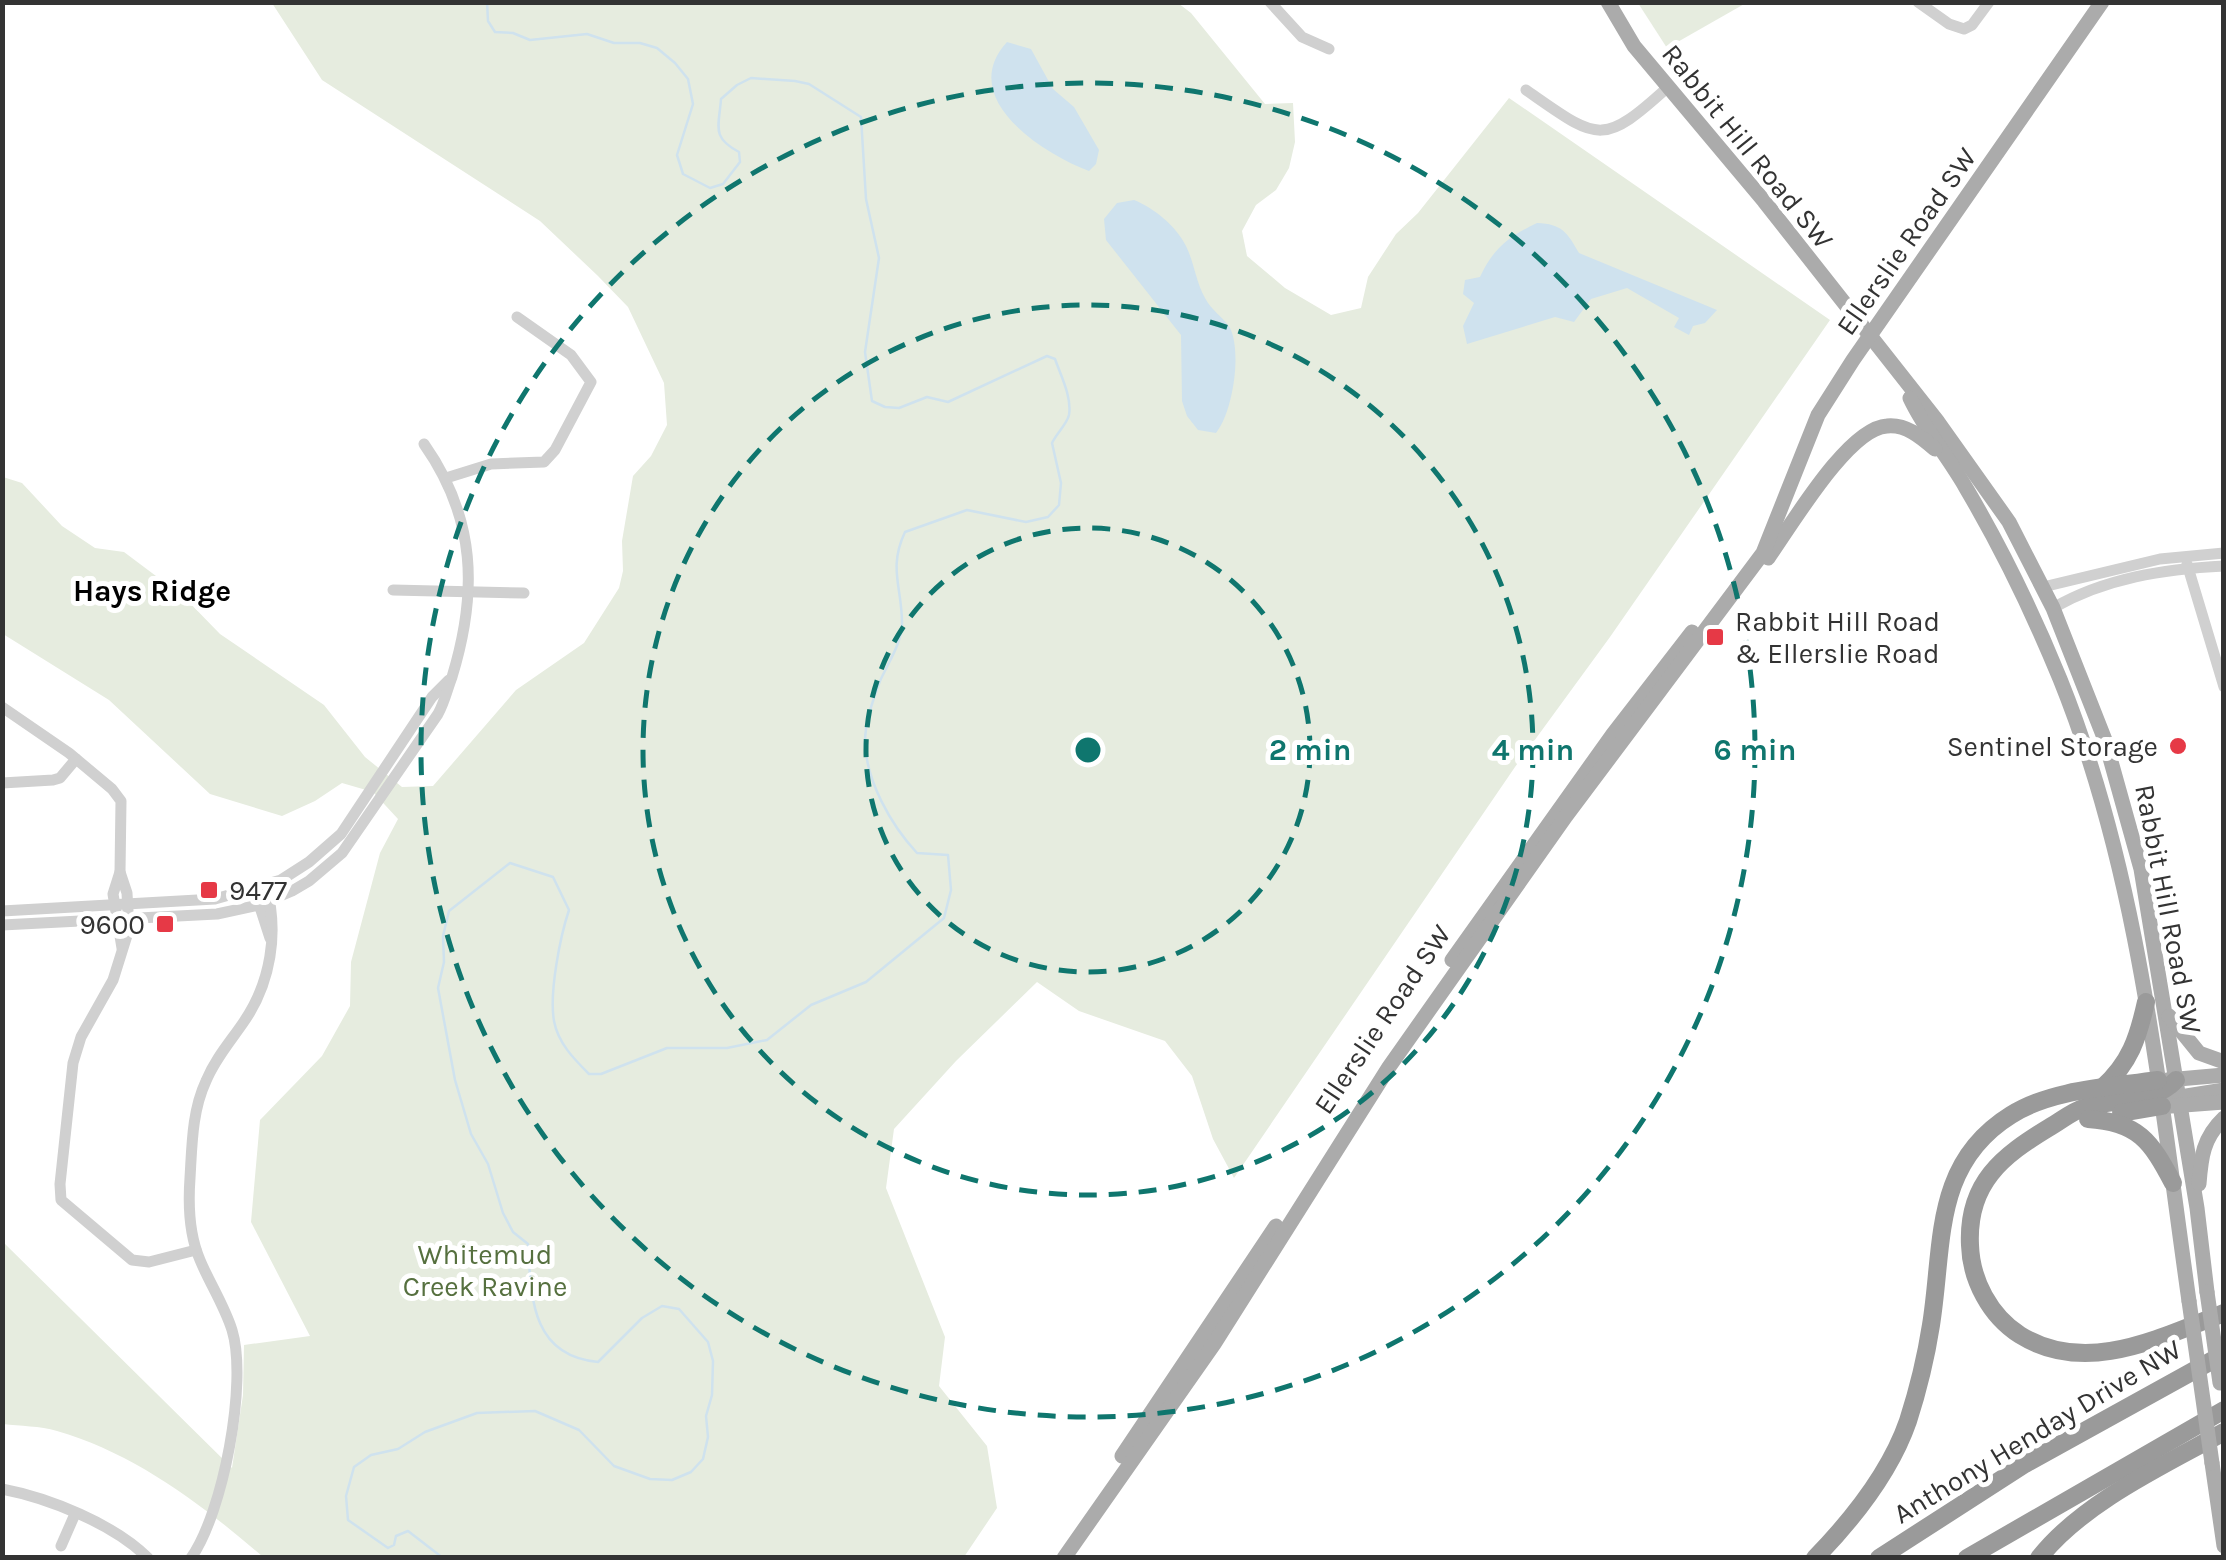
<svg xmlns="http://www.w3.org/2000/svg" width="2226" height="1560" viewBox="0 0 2226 1560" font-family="Karla,sans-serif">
	<rect width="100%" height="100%" fill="#fff"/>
	<g fill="#e6ecdf">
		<path d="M272,3H1178L1191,13L1265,104L1293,103L1295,142L1289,168L1276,190L1256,205L1242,231L1247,256L1285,288L1331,315L1361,308L1368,277L1396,234L1418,213L1509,98L1830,320L1610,637L1515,767L1234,1178L1213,1139L1192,1076L1165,1041L1079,1011L1037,982L956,1061L894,1129L886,1188L945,1337L939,1386L987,1446L997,1508L964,1557H263C203,1505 134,1453 57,1431C40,1426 20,1426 3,1424L2,1241L232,1468L243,1395L244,1345L310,1336L251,1222L260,1120L322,1056L350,1006L351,962L380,853L398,819L373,792L342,783L315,801L282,816L210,794L109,700L3,634V477L22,483L62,526L95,548L124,552L184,597L220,634L324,705L365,757L402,787L433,786L516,690L584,643L619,588L623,571L622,541L633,476L651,456L667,425L664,383L628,307L598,276L540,221L322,80Z"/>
		<polygon points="1638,3 1746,3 1667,48"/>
	</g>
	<g fill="#cfe2ee">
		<path d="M1007,42L1031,49L1053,89L1074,107L1099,150L1096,164L1089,171C1042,153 956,98 1007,42Z"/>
		<path d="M1134,200C1154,208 1176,226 1186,246C1194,262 1196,282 1205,298C1211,310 1223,317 1230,328C1242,352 1233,412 1216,433L1198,430L1187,416L1182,401L1181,335L1106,240L1104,219L1117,203Z"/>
		<path d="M1537,223C1562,224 1567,232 1579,253L1717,310L1705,323L1693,326L1689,335L1674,327L1679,318L1627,288L1591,299L1574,322L1555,317L1467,344L1463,326L1474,303L1463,294L1465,280L1480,277C1493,248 1510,236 1537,223Z"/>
	</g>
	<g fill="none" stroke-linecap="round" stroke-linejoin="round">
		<path stroke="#cfe2ee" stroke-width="2.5" d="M443,1558L408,1531L396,1536L394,1545L388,1548L348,1520L346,1496L354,1467L371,1455L398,1449L425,1432L477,1413L535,1411L579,1430L614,1466L650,1479L672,1480L691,1472L703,1459L708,1437L706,1416L712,1395L713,1361L708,1342L679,1309L662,1306L642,1318L598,1362C531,1356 531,1297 528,1244L513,1232L503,1213L488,1164L471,1134L455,1080L438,988L444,962L443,936L449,911L510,863L553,877L569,910C560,937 549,993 554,1021C558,1043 574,1059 589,1074H601L667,1048H727L767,1040L811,1005L866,982L944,918L951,890L948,855L917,853C891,825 866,781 865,742C865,722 873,700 880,681C888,663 902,643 902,623C902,587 888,568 905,532L967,510L1026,522L1048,517L1059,505L1061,483L1052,443C1056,434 1067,424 1069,415C1072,397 1061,376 1055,359L1047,356L948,402L927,397L899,408L885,407L872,401L865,352L879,258L866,199L861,117L809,84L795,81L751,78L737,85L721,99C719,127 711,137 739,152L740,162L723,184L710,188L683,174L677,155L693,104L688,79L675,63L657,48L640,43H614L587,34L530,40L513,33L495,32L488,21L487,2"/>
		<g stroke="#d0d0d0" stroke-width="11">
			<polyline points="1270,2 1302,37 1329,49"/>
			<polyline points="1918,2 1949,24 1964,29 1972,25 1989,2"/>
			<path d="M1526,90C1598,140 1601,148 1668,87"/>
			<polyline points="446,478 491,464 544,462 555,450 591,382 571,355 517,317"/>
			<polyline points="2187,564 2224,687"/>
			<polyline points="2043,587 2160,559 2224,553"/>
			<polyline points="393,590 524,593"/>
			<path d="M2053,608C2105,578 2164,569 2224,566"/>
			<polyline points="2,707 69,753 112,789 121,801 120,872 127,893 129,929 113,980 81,1037 73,1063 60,1184 61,1200 132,1260 149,1262 196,1250"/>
			<polyline points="2,783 53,780 60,778 76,759"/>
			<polyline points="120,872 113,894 122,948"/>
			<polyline points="257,898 270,938"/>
			<polyline points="2,911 215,899 281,880 309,862 341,834 432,697 449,680"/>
			<path d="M2,925L217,914L259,905L292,891L309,881L342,853L438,714C445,701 447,690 452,677C478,592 476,518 424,444"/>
			<path d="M2,1489C49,1498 114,1524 148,1558"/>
			<polyline points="61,1546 75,1514"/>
			<path d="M191,1558C223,1513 248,1382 232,1330C224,1305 210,1284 200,1260C189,1235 188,1206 190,1178C192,1145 192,1111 206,1081C215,1059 230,1042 243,1023C271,983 279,932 266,886"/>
		</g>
		<g stroke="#ababab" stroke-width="15">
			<polyline points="1608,2 1634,46 1764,201 1938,422 2009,522 2053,608 2105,740 2141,869 2197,1208 2207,1292"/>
			<path d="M1910,398C1925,430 1949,458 1966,488C2002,549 2033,613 2060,679C2140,877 2159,1091 2189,1301"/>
			<path d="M1768,558C1791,526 1848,428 1887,426C1906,424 1921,437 1935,449"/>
			<polyline points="1452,960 1613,734 1692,632"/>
			<polyline points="2169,1016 2199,1053 2224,1062"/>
			<polyline points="2167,1080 2224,1075"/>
			<polyline points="2174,1098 2224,1090"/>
			<polyline points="2171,1106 2224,1102"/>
			<path d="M2199,1184C2201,1157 2203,1138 2224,1118"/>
			<polyline points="1122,1456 1276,1226"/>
			<polyline points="2212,1463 2224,1546"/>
			<polyline points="1064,1558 1214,1344 1389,1067 1566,816 1763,553 1818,415 1853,360 2102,2"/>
		</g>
		<g stroke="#9a9a9a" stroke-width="18">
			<path d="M2176,1080C2153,1105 2113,1098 2083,1108C2071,1112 2061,1121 2050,1127C2002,1156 1967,1183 1970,1245C1971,1280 1990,1316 2020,1335C2086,1376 2159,1338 2224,1313"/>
			<path d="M2102,1088C2130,1063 2138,1038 2146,1002"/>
			<polyline points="2121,1113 2162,1106"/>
			<path d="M2088,1119C2138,1122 2151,1141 2173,1183"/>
			<path d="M1815,1558C1853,1519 1890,1473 1908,1421C1918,1390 1926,1357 1931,1325C1944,1244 1932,1164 2011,1115C2052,1089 2111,1087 2158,1080"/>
			<polyline points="1879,1558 2025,1464 2224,1354"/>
			<polyline points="1967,1558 2224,1410"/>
			<path d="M2039,1558C2082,1503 2164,1465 2224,1432"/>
		</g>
		<g stroke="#ababab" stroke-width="15">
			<polyline points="2207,1292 2220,1383"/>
			<polyline points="2189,1301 2212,1463"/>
		</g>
	</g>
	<g fill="none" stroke="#0f766e" stroke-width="5" stroke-dasharray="18 12">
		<circle cx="1088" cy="750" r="222"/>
		<circle cx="1088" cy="750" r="445"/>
		<circle cx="1088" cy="750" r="667"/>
	</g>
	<g fill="#e63946" stroke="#fff" stroke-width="4">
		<rect x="1705" y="627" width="20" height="20" rx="5"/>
		<circle cx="2178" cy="746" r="10"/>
		<rect x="199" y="880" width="20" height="20" rx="5"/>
		<rect x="155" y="914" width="20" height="20" rx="5"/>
	</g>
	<g text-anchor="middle" stroke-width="10" stroke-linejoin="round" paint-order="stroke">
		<g font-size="28" fill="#333" stroke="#fff">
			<text transform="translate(1748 146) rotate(51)" y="10">Rabbit Hill Road SW</text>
			<text transform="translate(1906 241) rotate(-55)" y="10">Ellerslie Road SW</text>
			<text transform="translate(2169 909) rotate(79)" y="10">Rabbit Hill Road SW</text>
			<text transform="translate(1382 1019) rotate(-56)" y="10">Ellerslie Road SW</text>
			<text transform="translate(2037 1431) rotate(-31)" y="10">Anthony Henday Drive NW</text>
		</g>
		<g font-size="28" fill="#333" stroke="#fff" text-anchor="start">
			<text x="1735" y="631">Rabbit Hill Road<tspan x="1735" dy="32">&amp; Ellerslie Road</tspan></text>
			<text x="2158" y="756" text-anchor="end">Sentinel Storage</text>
			<text x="229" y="900">9477</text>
			<text x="145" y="934" text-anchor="end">9600</text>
		</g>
		<g font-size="28" fill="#56703f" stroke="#fff">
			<text x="485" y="1264">Whitemud<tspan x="485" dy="32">Creek Ravine</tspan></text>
		</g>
		<g font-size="30" font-weight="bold" fill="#000" stroke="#fff">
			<text x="152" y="601">Hays Ridge</text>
		</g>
	</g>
	<circle cx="1088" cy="750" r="15" fill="#0f766e" stroke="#fff" stroke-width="5"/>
	<g font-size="30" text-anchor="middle" font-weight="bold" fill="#0f766e" stroke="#fff" stroke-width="10" stroke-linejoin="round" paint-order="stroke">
		<text x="1310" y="760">2 min</text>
		<text x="1533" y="760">4 min</text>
		<text x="1755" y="760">6 min</text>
	</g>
	<rect width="2226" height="1560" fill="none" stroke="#333333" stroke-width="10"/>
</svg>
